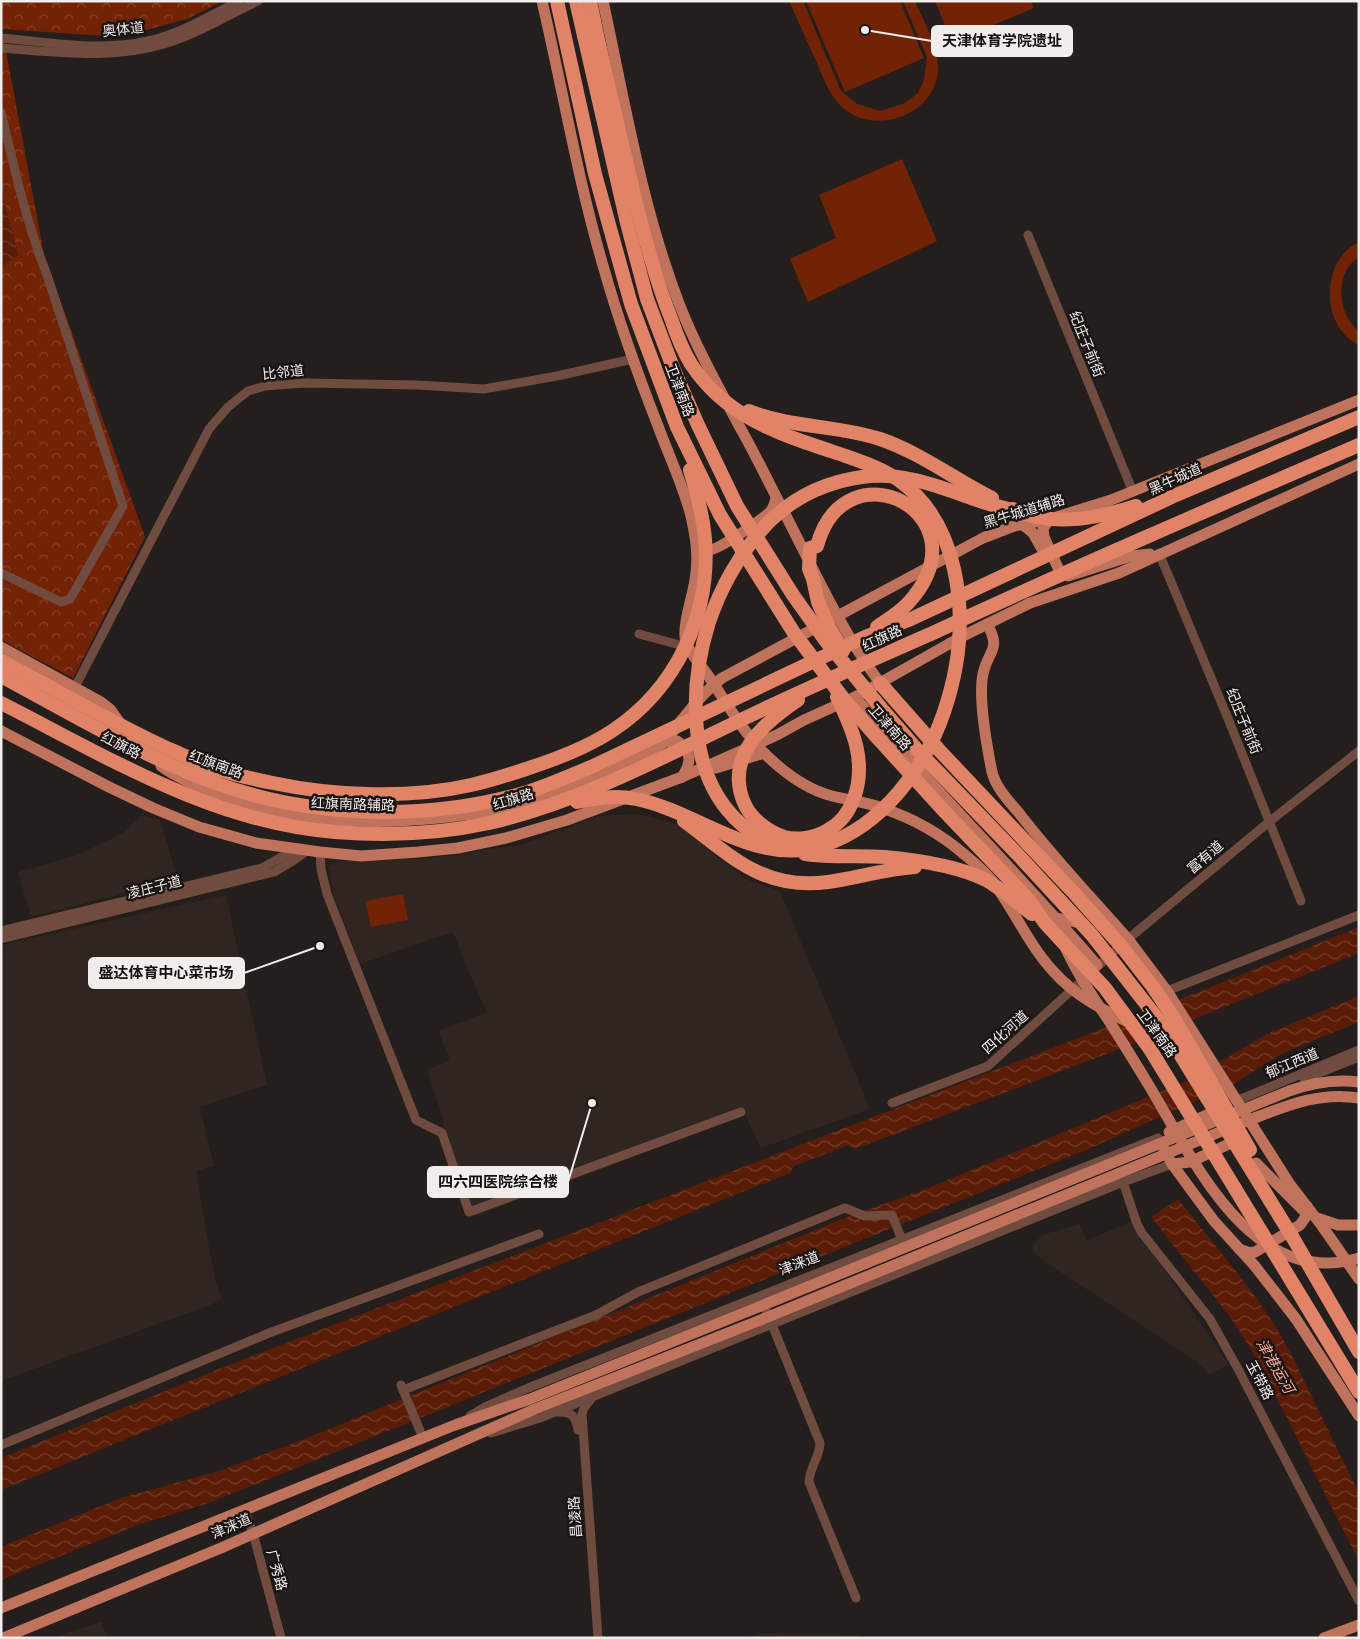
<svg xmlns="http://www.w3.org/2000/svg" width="1360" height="1639" viewBox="0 0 1360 1639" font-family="Jost,'Noto Sans SC',sans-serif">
	<defs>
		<pattern id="park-crowns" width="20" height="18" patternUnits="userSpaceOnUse" patternTransform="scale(1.25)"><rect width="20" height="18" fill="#732305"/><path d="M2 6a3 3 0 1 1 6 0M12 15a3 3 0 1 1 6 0" fill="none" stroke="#87432a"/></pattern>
		<pattern id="water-waves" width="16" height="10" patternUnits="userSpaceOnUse" patternTransform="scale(1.25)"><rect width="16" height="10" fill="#5b1c07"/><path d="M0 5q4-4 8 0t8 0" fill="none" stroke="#733d2b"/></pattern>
	</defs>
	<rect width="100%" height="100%" fill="#241e1c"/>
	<g fill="#312522">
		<polygon points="638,814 677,824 745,879 780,891 870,1109 761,1148 745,1115 473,1217 467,1215 440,1139 444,1122 427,1070 450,1060 438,1031 487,1012 469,973 453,932 360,964 334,896 329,866 339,861 431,858 521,845 597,816"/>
		<polygon points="142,815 160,820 178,880 31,917 18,872 77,855 123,833"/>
		<polygon points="226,895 267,1085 200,1107 214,1166 196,1171 215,1280 222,1298 213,1304 1,1381 1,945"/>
		<polygon points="1132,1222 1228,1364 1210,1375 1196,1361 1042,1260 1033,1252 1033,1245 1042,1235 1079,1224 1087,1240"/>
		<polygon points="101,1622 107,1638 50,1638"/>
		<polygon points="763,1633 859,1635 859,1638 743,1638"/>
	</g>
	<polygon fill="url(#park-crowns)" points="1,1 223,1 187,19 120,37 2,29 44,255 145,537 73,678 1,640"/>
	<g fill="#732305">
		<path d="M789,1H803L841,91L857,104L880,111L903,104L918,93L924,80L927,57L903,1H915C924,23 939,46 938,70C936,115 874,137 842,107C829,95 823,77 816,61C807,41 798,21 789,1Z"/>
		<polygon points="806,1 900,1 924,58 845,92"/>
		<polygon points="935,1 1031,1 1034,8 952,42"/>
		<polygon points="902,159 937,241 808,302 790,259 836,238 819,195"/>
		<path d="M1359,242V259L1358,258C1355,260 1351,263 1349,266C1336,285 1340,317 1359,331V345C1320,327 1320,260 1359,242Z"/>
		<polygon points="403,894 408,920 371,927 365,901"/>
	</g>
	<g fill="url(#water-waves)">
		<polygon points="1,190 19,255 1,267"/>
		<polygon points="1359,927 1359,953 1117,1050 855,1149 849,1145 794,1166 790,1173 361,1344 1,1490 1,1458 229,1365 1206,989"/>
		<polygon points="1359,996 1359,1022 1281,1054 1232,1085 1088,1149 209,1503 140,1524 1,1580 1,1547 118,1499 219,1471 307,1438 847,1217 921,1191 1213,1070 1221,1061 1269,1033"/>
		<path d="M1178,1199C1216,1247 1259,1295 1289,1350L1359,1493V1561L1257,1359L1231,1318L1151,1217Z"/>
	</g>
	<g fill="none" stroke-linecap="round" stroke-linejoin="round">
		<g stroke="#704b3f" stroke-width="9">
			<path d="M1,38C49,42 100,52 148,41C180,34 210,16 239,1"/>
			<path d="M1,48C55,52 112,60 164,44C195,35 228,15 258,1"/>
			<path d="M1,112C14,167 26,222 47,275L123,506L70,599L61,602L1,573"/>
			<polyline points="1028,235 1133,492"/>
			<polyline points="1159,553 1229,721 1301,901"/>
			<polyline points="639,634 680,645"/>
			<polyline points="75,687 209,429 228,407 248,391 265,386 305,383 417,385 484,389 557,376 633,359"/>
			<polyline points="320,852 321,869 327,894 416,1120 442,1133 469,1212 741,1112"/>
			<polyline points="1,931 262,868 296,849"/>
			<polyline points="1,939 274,872 291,862 307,851"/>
			<polyline points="1167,991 1359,915"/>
			<polyline points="1304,1079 1359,1057"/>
			<polyline points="1236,1101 1359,1050"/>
			<polyline points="892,1103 988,1066 1128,939 1269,822 1359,751"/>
			<polyline points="1123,1182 1137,1224 1142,1233 1210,1319 1238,1369 1359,1601"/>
			<path d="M762,1300L820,1443C820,1457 809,1468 809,1482L856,1598"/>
			<polyline points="401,1385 423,1438"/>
			<polyline points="403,1390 596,1315 638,1292 845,1208 865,1216 892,1215 902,1240"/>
			<polyline points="591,1399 584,1408 582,1414 598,1638"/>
			<path d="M558,1412C572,1411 576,1417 578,1430"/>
			<polyline points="470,1416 487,1406 528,1388 1158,1138"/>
			<polyline points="491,1433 540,1418 1123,1182 1172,1164"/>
			<polyline points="1,1445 269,1333 539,1234"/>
			<polyline points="244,1510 253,1533 281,1638"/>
		</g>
		<g stroke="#c0735c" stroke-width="11">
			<path d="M542,1C563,91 578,181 604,269C619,322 638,375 658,426C669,456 683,485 691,516C696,538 699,558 695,580C693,595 681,629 686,642C690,654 700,664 707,674C725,700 741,729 763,752C782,771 805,789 832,796C848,800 866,802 882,808C912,818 941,834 965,855C976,864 988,874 996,886C1016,914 1030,946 1053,971C1075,996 1103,1010 1132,1024"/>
			<path d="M603,1C625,103 642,208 680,306C697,349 720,390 742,431C756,456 769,483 782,508C813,568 840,629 880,683"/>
			<polyline points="1050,519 1043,528 1044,537 1059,570 1068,576 1131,556 1150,554"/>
			<polyline points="1022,524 1033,533 1042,549"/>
			<path d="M698,545C701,547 704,550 709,550C719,550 761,520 770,512C774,507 775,503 776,498"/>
			<path d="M987,624C1002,650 988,650 983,674C978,698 987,747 992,772C996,788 1009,801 1019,813C1052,856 1090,896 1126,937"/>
			<polyline points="1,647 101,702 110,709 122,726"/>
			<path d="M855,697C933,789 1019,874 1097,965"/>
			<polyline points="1,731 109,787 153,808 199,827 256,843 320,852 361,856 418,852 458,848 506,838 567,820 682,777 777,735 804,720 855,697 963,636 1030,603 1119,573 1359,464"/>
			<path d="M666,742L677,741C693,751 691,764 682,777"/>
			<path d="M161,766C176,777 194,785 211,792C284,822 361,826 438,818C467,815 496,812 524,804C570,790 613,768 656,748C668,741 672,732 680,722C693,706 706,690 722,678L983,538L1014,526L1050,519L1111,500L1359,400"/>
			<polyline points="716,768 764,753"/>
			<polyline points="1057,918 1084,924"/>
			<polyline points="1109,932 1128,939 1167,991 1289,1183 1322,1226 1359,1279"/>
			<path d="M1066,949C1078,975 1093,997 1109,1021C1121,1040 1133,1059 1145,1079C1191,1153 1248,1291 1359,1258"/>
			<polyline points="1169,1132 1222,1108"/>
			<polyline points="1163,1147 1172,1164 1214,1221 1254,1265 1296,1319 1359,1416"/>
			<polyline points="1256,1163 1303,1210"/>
			<polyline points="1172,1164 1190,1162 1242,1138"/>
			<polyline points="1317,1218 1338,1225 1359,1225"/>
			<polyline points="1239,1249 1250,1253 1255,1252 1300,1225 1305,1218 1307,1206"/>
			<path d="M1,1608L455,1425L530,1399L756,1308L1289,1091C1311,1083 1335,1079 1359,1082"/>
			<path d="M3,1638L221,1548L535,1409L758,1321L1244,1122C1282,1108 1317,1091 1359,1098"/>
			<polyline points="1324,1638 1359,1625"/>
		</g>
		<g stroke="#e08367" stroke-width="14">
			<polyline points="557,1 595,174 631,304 677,427 720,515 794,633 843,698 873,733 945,812 1029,900 1045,923 1105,988 1150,1049 1359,1392"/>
			<polyline points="576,1 627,223 647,299 674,370 698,425 737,506 793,595 825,640 881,708 920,753 1021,858 1092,935 1161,1023 1293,1238 1359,1352"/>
			<path d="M749,411C791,428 837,425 880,439C921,453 954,479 992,498"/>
			<path d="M1013,509C1051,528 1099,518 1136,506"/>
			<path d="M843,651L828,625L818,602L813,579L809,569L810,548L817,546C845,442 986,514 910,601C901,612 888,619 877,627"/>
			<path d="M1,661C57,690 112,723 169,749C184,755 198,763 213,768C232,774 253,779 273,783C334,796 410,799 471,785C489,781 508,775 526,769C556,759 586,748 612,731C676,689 711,615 705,539C703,516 697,493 690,470"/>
			<path d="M1,676C70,713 145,758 218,784C314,818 426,821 524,793C547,786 569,776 591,767L865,637L911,619L1176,495L1359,417"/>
			<polyline points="880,683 939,750 1075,894 1122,947 1153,987 1175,1020 1250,1150"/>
			<path d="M798,700C762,724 722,759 746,807C754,821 769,832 784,837C799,841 816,837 828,830C841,823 849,812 854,798C867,762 853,730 837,697"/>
			<path d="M1,703C107,757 214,823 335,832C385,836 439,834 489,823C580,802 663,757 747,717C809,687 872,660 935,632C1075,567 1217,506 1359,445"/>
			<path d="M577,802C597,798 616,795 636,799C700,812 755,868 824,845C882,826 925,768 944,712C960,665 965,618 954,569C946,534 930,503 900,481C882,468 860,461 840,454C782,435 726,418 691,364C683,351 677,336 672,321C654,276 642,229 631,182C617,122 602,62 590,1"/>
			<path d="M684,821C731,856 764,891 828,882C857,878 885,869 915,867"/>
			<path d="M773,844C761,840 751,832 741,824C686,776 689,686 709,622C721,587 741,552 766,525C792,498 826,482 862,477C905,471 944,489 983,502C995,506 1008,509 1020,512"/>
			<path d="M805,854C832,858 859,855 885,857C917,860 958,866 986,880C1002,889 1017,903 1032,914"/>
		</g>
	</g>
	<g text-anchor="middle" stroke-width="5" stroke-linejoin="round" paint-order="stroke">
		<g font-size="14" fill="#f1edeb" stroke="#1a1513">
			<text transform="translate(123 29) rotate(-6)" y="5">奥体道</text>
			<text transform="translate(1087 344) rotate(68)" y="5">纪庄子前街</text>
			<text transform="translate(283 372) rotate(-6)" y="5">比邻道</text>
			<text transform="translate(680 390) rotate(69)" y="5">卫津南路</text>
			<text transform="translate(1175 479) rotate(-24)" y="5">黑牛城道</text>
			<text transform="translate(1024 511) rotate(-17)" y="5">黑牛城道辅路</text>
			<text transform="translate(882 638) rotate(-25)" y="5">红旗路</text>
			<text transform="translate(1244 721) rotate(68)" y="5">纪庄子前街</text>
			<text transform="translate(890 727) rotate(49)" y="5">卫津南路</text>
			<text transform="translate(121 745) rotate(27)" y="5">红旗路</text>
			<text transform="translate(216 764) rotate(20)" y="5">红旗南路</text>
			<text transform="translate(513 799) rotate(-17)" y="5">红旗路</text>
			<text transform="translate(353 804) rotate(2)" y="5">红旗南路辅路</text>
			<text transform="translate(1205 857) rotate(-40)" y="5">富有道</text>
			<text transform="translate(154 887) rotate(-14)" y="5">凌庄子道</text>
			<text transform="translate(1005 1032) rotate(-42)" y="5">四化河道</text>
			<text transform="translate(1157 1033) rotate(54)" y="5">卫津南路</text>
			<text transform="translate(1292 1063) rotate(-23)" y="5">郁江西道</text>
			<text transform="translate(799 1263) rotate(-21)" y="5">津涞道</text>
			<text transform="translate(1260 1380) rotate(62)" y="5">玉带路</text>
			<text transform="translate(575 1517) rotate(-94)" y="5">昌凌路</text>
			<text transform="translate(231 1526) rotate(-24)" y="5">津涞道</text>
			<text transform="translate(277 1570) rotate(75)" y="5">广秀路</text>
		</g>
		<g font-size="15" font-style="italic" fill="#f2aa94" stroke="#1a1513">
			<text transform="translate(1275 1366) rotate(60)" y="5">津港运河</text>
		</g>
	</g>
	<path fill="none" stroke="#f1edeb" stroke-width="2" d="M865 30L932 41M320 946L244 973M592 1103L568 1182"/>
	<g fill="#f1edeb" stroke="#1a1513" stroke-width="2">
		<circle cx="865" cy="30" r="5"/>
		<circle cx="320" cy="946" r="5"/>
		<circle cx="592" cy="1103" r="5"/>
	</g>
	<g fill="#f1edeb" stroke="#f1edeb" stroke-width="2">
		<rect x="932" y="26" width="140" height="30" rx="5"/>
		<rect x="89" y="958" width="155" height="30" rx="5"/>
		<rect x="428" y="1167" width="140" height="30" rx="5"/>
	</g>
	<g font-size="15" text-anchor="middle" font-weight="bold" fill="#111">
		<text x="1002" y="46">天津体育学院遗址</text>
		<text x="166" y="978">盛达体育中心菜市场</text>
		<text x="498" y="1187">四六四医院综合楼</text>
	</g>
	<rect width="1360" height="1639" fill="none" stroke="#f1edeb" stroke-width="5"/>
</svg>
